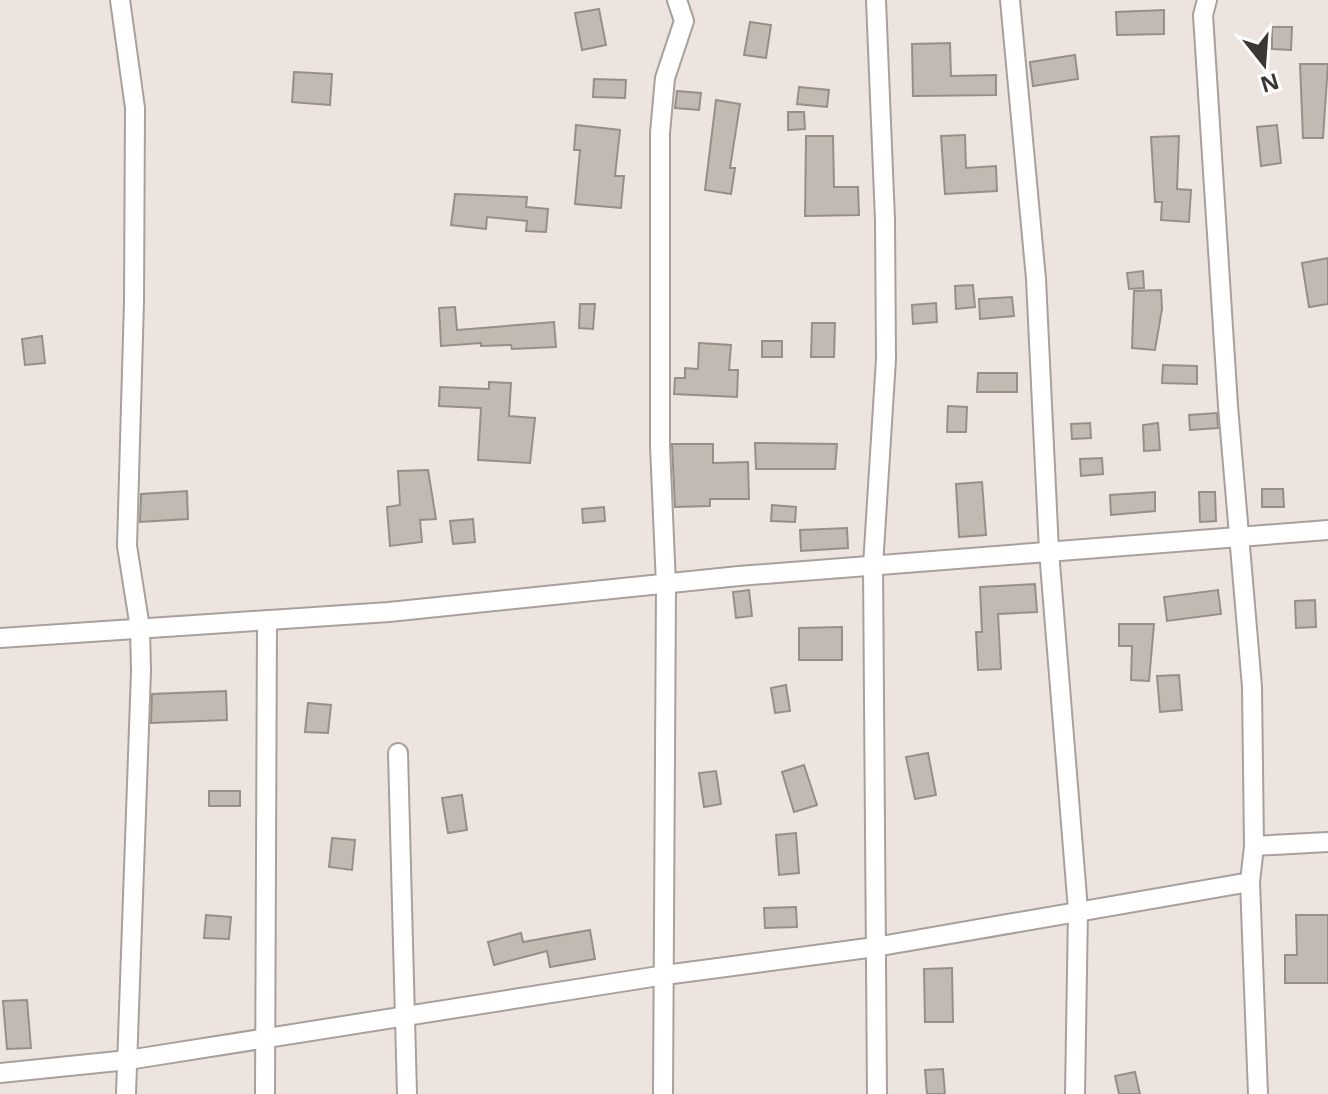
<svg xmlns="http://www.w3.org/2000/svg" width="1328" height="1094" viewBox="0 0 1328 1094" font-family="'Noto Sans',sans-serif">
	<rect width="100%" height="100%" fill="#eee4df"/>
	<g fill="#c1bab3" stroke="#968f89" stroke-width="2">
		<polygon points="599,9 606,45 582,50 575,13"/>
		<polygon points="1164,10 1164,34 1117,35 1116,12"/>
		<polygon points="750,22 771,25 766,58 744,55"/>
		<polygon points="1272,27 1292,27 1291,50 1272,49"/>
		<polygon points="950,43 951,76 996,75 996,95 913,96 912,44"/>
		<polygon points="1075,55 1078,79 1033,86 1030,62"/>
		<polygon points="1300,64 1328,64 1323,138 1303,138"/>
		<polygon points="294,72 332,74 330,105 292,102"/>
		<polygon points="594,79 626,80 625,98 593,97"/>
		<polygon points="799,87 829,90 827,107 797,104"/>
		<polygon points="677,91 701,93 699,110 675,108"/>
		<polygon points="716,100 740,104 730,168 735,168 731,194 705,190"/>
		<polygon points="788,112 804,112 805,129 788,130"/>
		<polygon points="576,125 620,130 615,176 624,176 621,208 575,204 580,150 574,150"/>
		<polygon points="1277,125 1281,163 1261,166 1257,127"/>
		<polygon points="965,135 966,168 996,166 997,191 945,194 941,136"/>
		<polygon points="806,136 833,136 834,187 858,187 859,215 805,216"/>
		<polygon points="1179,136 1177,189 1191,190 1189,222 1161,220 1162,202 1155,202 1151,137"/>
		<polygon points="455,194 527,197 526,207 548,209 546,232 526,231 527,221 487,217 486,229 451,225"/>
		<polygon points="1328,258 1328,304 1309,307 1302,263"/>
		<polygon points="1143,271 1144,288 1129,289 1127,273"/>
		<polygon points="973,285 975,307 956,309 955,286"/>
		<polygon points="1161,290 1162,309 1155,350 1132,348 1134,291"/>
		<polygon points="1012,297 1014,316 980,319 979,299"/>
		<polygon points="936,303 937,322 913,324 912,305"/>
		<polygon points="580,304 595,304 593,329 579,328"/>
		<polygon points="455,307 457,330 554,322 556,347 512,349 511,345 481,346 481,343 441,346 439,308"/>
		<polygon points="812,323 835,323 834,357 811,357"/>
		<polygon points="42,336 45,363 25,365 22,339"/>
		<rect x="762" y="341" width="20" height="16"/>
		<polygon points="699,343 731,345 729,370 738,370 737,397 674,394 675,378 685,378 685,368 698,369"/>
		<polygon points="1163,365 1197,366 1197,384 1162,383"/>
		<polygon points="978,373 1017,373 1017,392 977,392"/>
		<polygon points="489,382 511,383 509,416 535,418 530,463 478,460 481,408 439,406 440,387 489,389"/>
		<polygon points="948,406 967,407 966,432 947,432"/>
		<polygon points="1217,413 1218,428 1190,430 1189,415"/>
		<polygon points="1090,423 1091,438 1072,439 1071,424"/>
		<polygon points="1158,423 1160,450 1144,451 1143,425"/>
		<polygon points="755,443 837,444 835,469 756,469"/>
		<polygon points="672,444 713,444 713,463 748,462 749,499 710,499 710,506 675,507"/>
		<polygon points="1102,458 1103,474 1081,476 1080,459"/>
		<polygon points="428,470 436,519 420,520 422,542 390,546 387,507 400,505 398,471"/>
		<polygon points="982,482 986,535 959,537 956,484"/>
		<polygon points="1262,489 1283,489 1284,507 1262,507"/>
		<polygon points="187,491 188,519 140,522 141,494"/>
		<polygon points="1155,492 1155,511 1111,515 1110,495"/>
		<polygon points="1199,492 1215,492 1216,521 1200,522"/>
		<polygon points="772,505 796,507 795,522 771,521"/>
		<polygon points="604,507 605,521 583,523 582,509"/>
		<polygon points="473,519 475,542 453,544 450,521"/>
		<polygon points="847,528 848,548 801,551 800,530"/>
		<polygon points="1035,584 1037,612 998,614 1001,669 978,670 976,632 982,632 980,587"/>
		<polygon points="749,590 752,616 736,618 733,592"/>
		<polygon points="1218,590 1221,614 1167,621 1164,597"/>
		<polygon points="1315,600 1316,627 1296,628 1295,601"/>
		<polygon points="1119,624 1154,624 1149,681 1131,680 1132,646 1119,646"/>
		<polygon points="842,627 842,660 799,660 799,628"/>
		<polygon points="1179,675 1182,710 1160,712 1157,676"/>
		<polygon points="786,685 790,711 775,713 771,688"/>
		<polygon points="226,691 227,720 151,723 152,694"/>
		<polygon points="308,703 331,705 328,733 305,732"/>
		<polygon points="928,753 936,795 915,799 906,757"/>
		<polygon points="804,765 817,805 794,812 782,772"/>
		<polygon points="716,771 721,804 704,807 699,773"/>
		<rect x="209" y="791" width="31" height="15"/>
		<polygon points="462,795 467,830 448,833 442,798"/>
		<polygon points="796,833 799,873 779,875 776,835"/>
		<polygon points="332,838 355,840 352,870 329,867"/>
		<polygon points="796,907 797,927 765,928 764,908"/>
		<polygon points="206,915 231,917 229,939 204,938"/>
		<polygon points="1296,915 1328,915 1328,983 1285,983 1285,955 1297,955"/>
		<polygon points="590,930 595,959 550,967 547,951 494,965 488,942 521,933 523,942"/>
		<polygon points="952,968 953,1022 925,1022 924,969"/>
		<polygon points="27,1000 31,1048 7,1049 3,1001"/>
		<polygon points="943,1069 945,1094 927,1094 925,1070"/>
		<polygon points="1135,1072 1140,1094 1119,1094 1115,1076"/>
	</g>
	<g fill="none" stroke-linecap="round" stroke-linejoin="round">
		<g stroke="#a8a09b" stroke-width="22">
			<g id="street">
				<polyline points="120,0 135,108 134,302 127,546 140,628 141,671 126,1094"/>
				<polyline points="876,0 885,220 886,359 873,566 877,1094"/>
				<polyline points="1010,0 1036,279 1049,551 1078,910 1075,1094"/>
				<polyline points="1207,0 1203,15 1228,406 1252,687 1254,846 1250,882 1258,1094"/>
				<polyline points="0,638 389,612 739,576 1328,530"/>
				<polyline points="398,753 407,1094"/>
				<polyline points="1254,846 1328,842"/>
				<polyline points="0,1073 128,1060 665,975 875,947 1250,882"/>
				<polyline points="265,1094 267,620"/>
				<polyline points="663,1094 666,585 660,446 660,133 665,78 684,21 677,0"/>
			</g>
		</g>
		<use href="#street" stroke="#fff" stroke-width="18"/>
	</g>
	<g transform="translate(1264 64) rotate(163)" stroke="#ffffff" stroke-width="6" paint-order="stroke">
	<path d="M0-6L14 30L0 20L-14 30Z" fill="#3b3735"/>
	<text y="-12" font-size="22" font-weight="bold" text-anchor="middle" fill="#3b3735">N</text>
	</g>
</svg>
